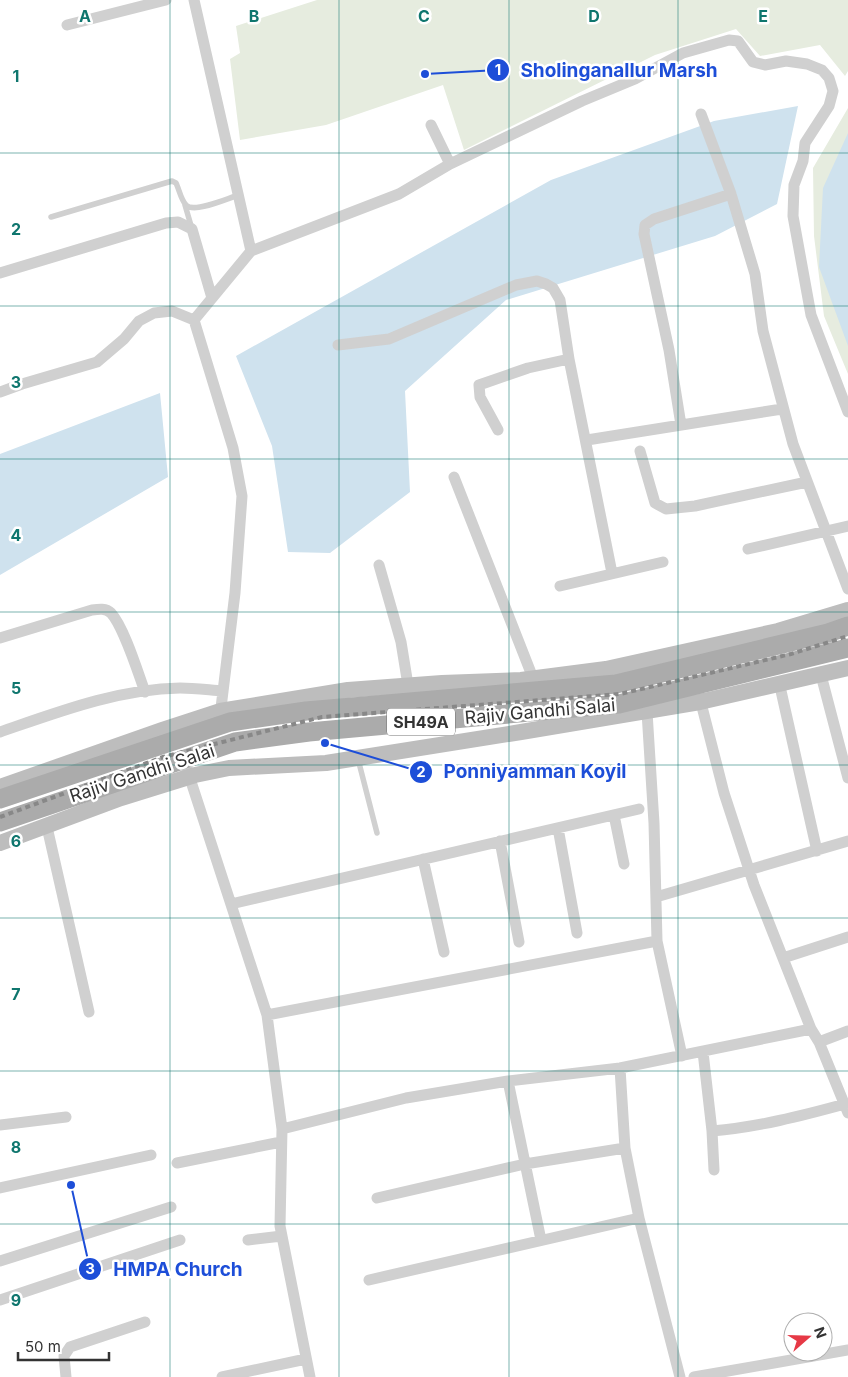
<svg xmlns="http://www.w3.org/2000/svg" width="848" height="1377" viewBox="0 0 848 1377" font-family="Inter,sans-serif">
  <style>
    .green { fill: #e6ecdf }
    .water { fill: #cfe2ee }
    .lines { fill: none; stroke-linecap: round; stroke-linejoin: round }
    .lane { stroke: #d0d0d0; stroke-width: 5.5 }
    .street { stroke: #d0d0d0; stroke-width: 11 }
    .secondary { stroke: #bdbdbd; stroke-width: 16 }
    .primary { stroke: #ababab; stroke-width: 19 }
    .rail { stroke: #888; stroke-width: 4; stroke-dasharray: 5 4; stroke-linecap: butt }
    .grid { fill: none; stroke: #0f766e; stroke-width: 1; stroke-opacity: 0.55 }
    .labels { text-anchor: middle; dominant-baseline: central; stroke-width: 5; stroke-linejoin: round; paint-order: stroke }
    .shield { fill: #fff; stroke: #707070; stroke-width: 1 }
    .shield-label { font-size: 16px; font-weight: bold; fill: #333 }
    .street-label { font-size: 18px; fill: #333; stroke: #fff }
    .grid-label { font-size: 16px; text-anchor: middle; font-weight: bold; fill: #0f766e; stroke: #fff; stroke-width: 5; stroke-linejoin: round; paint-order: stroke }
    .leader { fill: none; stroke: #1d4ed8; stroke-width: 2 }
    .callout-dot { fill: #1d4ed8; stroke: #fff; stroke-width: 2 }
    .mark-label { font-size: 15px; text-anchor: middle; font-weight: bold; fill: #fff }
    .callout-label { font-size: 19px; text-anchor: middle; font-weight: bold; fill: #1d4ed8; stroke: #fff; stroke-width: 5; stroke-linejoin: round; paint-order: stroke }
  </style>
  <rect width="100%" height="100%" fill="#fff"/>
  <path class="green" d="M317 0H848V71L845 76 820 45 760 56 736 29 655 55 464 150 443 85 326 125 240 140 230 59 240 53 236 26Z
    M848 108V374L824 316 814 236 813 168Z"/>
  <path class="water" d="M798 106 777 204 715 236 506 300 405 391 410 492 330 553 288 552 272 446 236 356 551 180 714 121Z
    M848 133V346L819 267 823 188Z
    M160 393 168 477 0 575V454Z"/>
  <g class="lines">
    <path class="lane" d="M185 205 192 229
      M51 217 172 181 176 183C179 189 181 200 186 205 194 214 228 198 239 195
      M358 759 377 833"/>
    <path class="street" d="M194 0 251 251 194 320 233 448 242 496 235 593 220 716
      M67 25 166 0
      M701 114 731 194 755 274 763 331 793 444 848 589
      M450 164 582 101 635 79 683 53 729 40 738 41 753 62 765 65 786 61 807 64 822 70 829 78 833 91 829 106 805 143 803 161 794 185 793 216 811 315 848 412
      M251 251 399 194 450 164 431 125
      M0 273 166 223 178 222 192 229 212 298
      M338 345 389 339 516 285 537 281 546 284 553 288 560 300 569 359 612 573
      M0 392 22 384 97 362 124 339 139 321 154 313 172 311 194 320
      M681 425 669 350 644 234 645 225 654 219 731 194
      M498 430 480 397 479 385 528 368 569 359
      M587 440 782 409
      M640 451 655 503 666 509 695 506 807 482
      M454 477 533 678
      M748 549 848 526
      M379 565 401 642 408 685
      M560 586 663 562
      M0 638 92 610C99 609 106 608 111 613 124 627 138 673 145 692
      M821 675 848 778
      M779 682 817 851
      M699 695 724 793 754 885 811 1029 819 1042 848 1113
      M647 712 654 823 657 941 682 1056
      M0 732C58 712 118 689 180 688 194 688 209 690 223 691
      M184 760 267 1015 282 1129 280 1226 310 1377
      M614 815 624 864
      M47 827 89 1012
      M558 828 577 933
      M500 841 519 942
      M423 859 444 952
      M656 897 848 841
      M231 904 639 809
      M783 958 848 937
      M267 1015 657 941
      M819 1042 848 1031
      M703 1052 712 1131 714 1170
      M620 1068 625 1148 639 1218 680 1377
      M508 1081 541 1240
      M0 1125 66 1117
      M282 1129 406 1098 508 1081 620 1068 811 1029
      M712 1131C758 1127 801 1116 845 1104
      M177 1163 281 1142
      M0 1188 151 1155
      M377 1198 525 1164 625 1148
      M248 1240 282 1236
      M0 1261 171 1207
      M369 1280 639 1218
      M0 1300 180 1240
      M66 1377 64 1356 70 1347 145 1322
      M222 1377 306 1359
      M694 1377 848 1350"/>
    <path class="secondary" d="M0 787 162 730 220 711 348 690 442 683 521 680 606 669 778 631 848 610
      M0 843 121 798 195 775 229 768 326 763 521 732 700 702 848 668"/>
    <path class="primary" d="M0 799 230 722 306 711 616 684 828 633 848 626
      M0 822 235 742 309 732 619 704 848 648"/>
    <path class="rail" d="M0 817 163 757 322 717 620 694 791 654 848 636"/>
  </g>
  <path class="grid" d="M170 0V1377M339 0V1377M509 0V1377M678 0V1377M0 153H848M0 306H848M0 459H848M0 612H848M0 765H848M0 918H848M0 1071H848M0 1224H848"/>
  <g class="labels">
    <rect class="shield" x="387" y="708.5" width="68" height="27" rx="4"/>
    <g class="shield-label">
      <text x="421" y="722">SH49A</text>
    </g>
    <g class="street-label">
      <text transform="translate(540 711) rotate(-5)">Rajiv Gandhi Salai</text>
      <text transform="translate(142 773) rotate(-18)">Rajiv Gandhi Salai</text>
    </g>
  </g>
  <g class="grid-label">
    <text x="85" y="22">A</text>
    <text x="254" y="22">B</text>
    <text x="424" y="22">C</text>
    <text x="594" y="22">D</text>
    <text x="763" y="22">E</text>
    <text x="16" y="82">1</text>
    <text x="16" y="235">2</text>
    <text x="16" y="388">3</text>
    <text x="16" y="541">4</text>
    <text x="16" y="694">5</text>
    <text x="16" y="847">6</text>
    <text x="16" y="1000">7</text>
    <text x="16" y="1153">8</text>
    <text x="16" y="1306">9</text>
  </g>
  <path class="leader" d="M425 74L498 70M325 743L421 772M71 1185L90 1269"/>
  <g class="callout-dot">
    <circle cx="425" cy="74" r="5"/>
    <circle cx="325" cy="743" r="5"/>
    <circle cx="71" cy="1185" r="5"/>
    <circle cx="498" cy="70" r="12"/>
    <circle cx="421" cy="772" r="12"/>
    <circle cx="90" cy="1269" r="12"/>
  </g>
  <g class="mark-label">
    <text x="498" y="75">1</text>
    <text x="421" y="777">2</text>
    <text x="90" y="1274">3</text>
  </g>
  <g class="callout-label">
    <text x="619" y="77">Sholinganallur Marsh</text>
    <text x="535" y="778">Ponniyamman Koyil</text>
    <text x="178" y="1276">HMPA Church</text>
  </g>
  <g transform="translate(808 1337) rotate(70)"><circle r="24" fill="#ffffff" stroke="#adadad"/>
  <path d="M0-4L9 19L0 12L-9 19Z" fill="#e63946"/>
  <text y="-8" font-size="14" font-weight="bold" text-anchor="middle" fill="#333333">N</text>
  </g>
  <path d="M18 1352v8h91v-8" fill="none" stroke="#333333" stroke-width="2.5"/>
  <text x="25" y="1352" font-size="15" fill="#333333" stroke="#ffffff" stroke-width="4" paint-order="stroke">50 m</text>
</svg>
